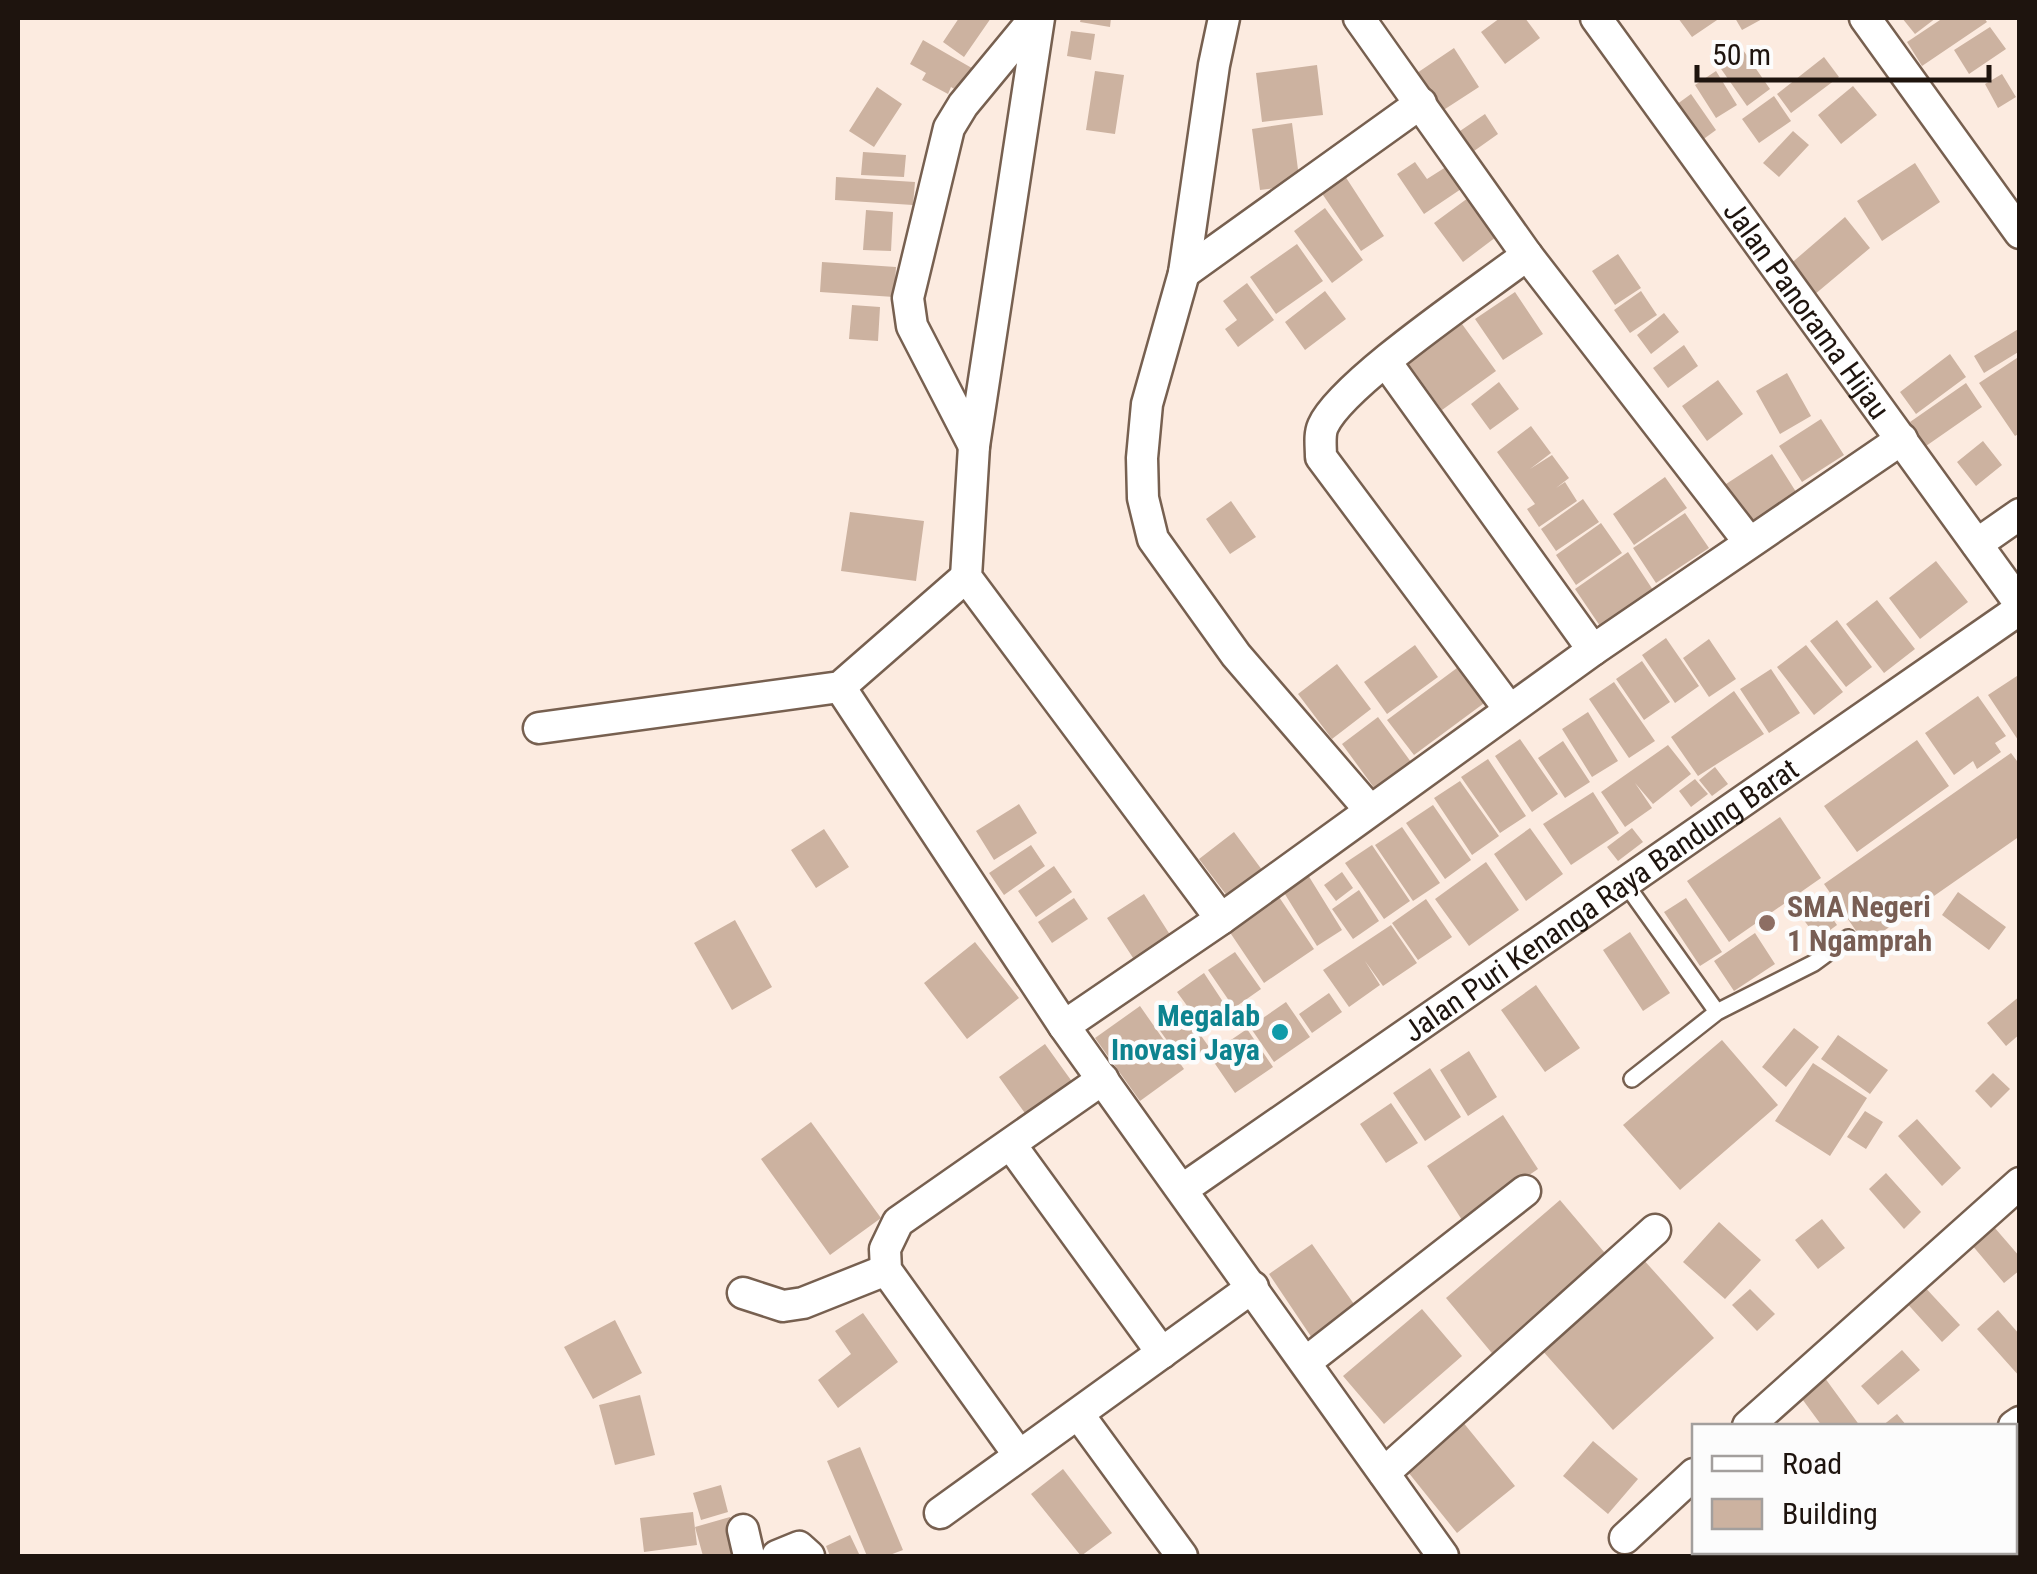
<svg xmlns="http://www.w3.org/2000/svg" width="2037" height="1574" viewBox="0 0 2037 1574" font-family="'Roboto Condensed',sans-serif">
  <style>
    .building { fill: #ccb2a0 }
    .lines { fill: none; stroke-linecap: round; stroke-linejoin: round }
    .lane-casing { stroke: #776050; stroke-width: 20 }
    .street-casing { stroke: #776050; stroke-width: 35 }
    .lane { stroke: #fff; stroke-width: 15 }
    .street { stroke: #fff; stroke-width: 30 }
    .education-dot { fill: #8d6e63; stroke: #fcfcfc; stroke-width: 4 }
    .culture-dot { fill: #0f9aa8; stroke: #fcfcfc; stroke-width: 4 }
    .labels { text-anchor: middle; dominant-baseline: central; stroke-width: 9; stroke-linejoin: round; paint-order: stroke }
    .street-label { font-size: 30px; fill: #1e140e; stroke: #fcfcfc }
    .education-label { font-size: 30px; font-weight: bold; fill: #785e54; stroke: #fcfcfc; text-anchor: start }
    .culture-label { font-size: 30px; font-weight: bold; fill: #0d838f; stroke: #fcfcfc; text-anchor: end }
  </style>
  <rect width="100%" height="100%" fill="#fcebe0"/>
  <path class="building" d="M959 18H991L964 57 943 42Z
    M1081 18H1111L1110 27 1080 22Z
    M1500 18H1525L1540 38 1505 64 1481 32Z
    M1678 18H1720L1692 37Z
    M1735 18H1764L1742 30Z
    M1902 18H1936L1915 34Z
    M1943 18H1984L1987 22 1922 66 1907 42Z
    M1990 27 2006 49 1969 74 1954 50Z
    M1071 31 1095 34 1091 60 1067 56Z
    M923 40 977 71 964 95 951 87 948 94 922 80 926 73 910 64Z
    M1454 48 1479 87 1442 111 1417 73Z
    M1743 50 1770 89 1747 106 1719 66Z
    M1824 57 1839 77 1791 113 1777 94Z
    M1317 65 1323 115 1262 122 1256 73Z
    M1095 71 1124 75 1115 134 1086 130Z
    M1716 71 1737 105 1716 118 1695 85Z
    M2002 74 2016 97 1998 108 1985 84Z
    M1853 86 1877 115 1841 144 1818 115Z
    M877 87 902 104 874 147 849 131Z
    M1691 94 1716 130 1694 146 1669 110Z
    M1774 96 1791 121 1759 143 1742 119Z
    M1485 114 1498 134 1474 151 1460 131Z
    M1292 123 1300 185 1260 190 1252 129Z
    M1793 131 1809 145 1779 177 1763 163Z
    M863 152 906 155 904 177 861 175Z
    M1415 162 1427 179 1449 165 1464 187 1424 214 1397 174Z
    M1915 163 1940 202 1882 241 1857 201Z
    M1345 176 1384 236 1361 251 1321 192Z
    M836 177 915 182 913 205 835 200Z
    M1468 198 1496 237 1463 262 1434 223Z
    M1325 208 1363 260 1332 283 1294 231Z
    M866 210 893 212 891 251 863 250Z
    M1845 217 1870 248 1814 295 1788 266Z
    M1297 244 1323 281 1276 314 1250 277Z
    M1618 254 1641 288 1615 305 1592 271Z
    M822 262 896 267 894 297 820 292Z
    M1247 283 1274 320 1238 347 1225 329 1237 320 1223 301Z
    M1325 291 1346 319 1305 350 1285 322Z
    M1641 291 1657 315 1630 333 1614 310Z
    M1515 292 1543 334 1503 360 1475 319Z
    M852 305 880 307 878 341 849 339Z
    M1664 313 1679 332 1651 354 1637 335Z
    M1462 324 1496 371 1442 410 1408 363Z
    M2020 328V351L1984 373 1974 356Z
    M1684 345 1698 366 1668 388 1653 368Z
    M1950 354 1966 377 1916 414 1900 392Z
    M2020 356V433L2015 436 1979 383Z
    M1787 373 1811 416 1780 434 1756 391Z
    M1718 380 1743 414 1707 441 1682 406Z
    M1499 382 1519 409 1490 430 1471 404Z
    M1966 383 1982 407 1926 446 1910 422Z
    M1821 419 1844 455 1802 482 1779 446Z
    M1531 426 1551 453 1530 469 1552 455 1569 478 1556 488 1565 482 1577 501 1539 527 1527 509 1535 504 1497 452Z
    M1983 441 2002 465 1976 486 1957 462Z
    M1772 454 1798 495 1748 527 1723 486Z
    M1665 477 1687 508 1634 545 1613 514Z
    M1583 499 1599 522 1556 551 1541 529Z
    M1231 501 1256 537 1230 554 1206 519Z
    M850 512 924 521 916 581 841 571Z
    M1685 513 1709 548 1656 583 1633 548Z
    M1601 523 1622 553 1576 585 1556 555Z
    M1628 552 1653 590 1600 626 1575 589Z
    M1936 561 1968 602 1920 639 1889 598Z
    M1877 600 1915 649 1884 673 1846 624Z
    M1837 620 1872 667 1846 687 1810 641Z
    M1666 638 1699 686 1675 703 1642 655Z
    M1709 639 1736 679 1709 697 1683 658Z
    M1415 645 1438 677 1387 714 1364 682Z
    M1806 645 1843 692 1814 715 1777 667Z
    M1642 661 1670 702 1644 720 1616 679Z
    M1337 664 1371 709 1332 739 1298 694Z
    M1461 665 1487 701 1414 755 1387 720Z
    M1771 669 1800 713 1769 733 1740 689Z
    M2020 674V743L1988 695Z
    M1614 682 1655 741 1629 758 1589 699Z
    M1734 691 1764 734 1698 776 1671 737Z
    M1978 696 2006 736 1995 743 2001 752 1977 769 1973 761 1954 775 1925 733Z
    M1588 712 1618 761 1592 777 1562 729Z
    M1378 717 1411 762 1375 789 1342 744Z
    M1520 739 1558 794 1532 812 1495 756Z
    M1917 740 1949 786 1857 852 1824 806Z
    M1563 741 1590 782 1565 798 1538 758Z
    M1668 745 1691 774 1653 804 1635 783 1652 808 1625 827 1601 792Z
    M2011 753 2020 765V836L1865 944 1824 884Z
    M1488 759 1526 816 1500 833 1461 777Z
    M1715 767 1728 784 1712 796 1699 780Z
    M1695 779 1708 794 1691 807 1679 791Z
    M1460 781 1499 836 1472 855 1434 798Z
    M1593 792 1619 833 1571 865 1543 824Z
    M1019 804 1037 833 994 860 976 831Z
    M1433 805 1471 860 1445 879 1406 823Z
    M1780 817 1821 878 1729 942 1687 881Z
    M1402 827 1440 883 1413 901 1375 845Z
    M1530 828 1563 874 1526 901 1494 854Z
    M1632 828 1643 842 1618 861 1607 847Z
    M824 829 849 867 816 888 791 850Z
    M1234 832 1268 878 1234 905 1199 859Z
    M1031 845 1045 866 1004 895 989 873Z
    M1372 845 1410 901 1384 919 1345 863Z
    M1486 862 1519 910 1469 946 1435 899Z
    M1054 866 1072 892 1036 917 1018 891Z
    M1342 872 1353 888 1336 901 1324 885Z
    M1308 875 1342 930 1317 946 1283 891Z
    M1359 890 1379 921 1353 939 1332 909Z
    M1958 892 2006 927 1989 950 1942 915Z
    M1144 894 1174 941 1137 964 1107 918Z
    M1279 897 1314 949 1264 983 1229 931Z
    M1074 898 1088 919 1052 943 1038 922Z
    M1686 898 1722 952 1700 966 1664 912Z
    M1426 899 1452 937 1418 960 1392 923Z
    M1820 900 1837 925 1818 939 1800 915Z
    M735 920 772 987 732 1010 694 943Z
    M1391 925 1417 963 1383 986 1365 961 1380 985 1349 1007 1323 970Z
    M1630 932 1670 993 1643 1011 1603 950Z
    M1755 933 1775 964 1734 991 1714 961Z
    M975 942 1019 998 967 1039 924 983Z
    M1235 952 1261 989 1234 1008 1208 970Z
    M1204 973 1229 1011 1204 1029 1177 992Z
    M1536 985 1580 1048 1545 1072 1501 1010Z
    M1329 993 1342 1012 1312 1033 1299 1014Z
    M2020 996V1034L2006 1046 1987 1023Z
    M1286 1002 1310 1037 1274 1062 1250 1027Z
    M1140 1006 1184 1069 1140 1101 1095 1038Z
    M1183 1010 1209 1047 1184 1064 1158 1028Z
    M1794 1028 1819 1047 1786 1087 1762 1067Z
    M1247 1029 1273 1067 1235 1093 1209 1055Z
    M1838 1035 1888 1070 1870 1094 1821 1059Z
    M1722 1040 1778 1105 1680 1190 1623 1125Z
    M1045 1044 1073 1083 1027 1116 999 1077Z
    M1469 1051 1497 1097 1468 1116 1440 1070Z
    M1813 1063 1867 1098 1830 1156 1775 1121Z
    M1430 1068 1461 1117 1425 1141 1393 1093Z
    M1993 1073 2010 1089 1991 1108 1975 1091Z
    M1391 1103 1418 1143 1386 1163 1360 1124Z
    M1865 1111 1883 1122 1866 1149 1847 1137Z
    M1503 1115 1538 1169 1462 1220 1427 1166Z
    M1917 1119 1961 1168 1942 1186 1898 1136Z
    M811 1122 881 1218 830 1255 761 1159Z
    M1886 1173 1921 1212 1904 1229 1869 1189Z
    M1560 1200 1610 1259 1496 1358 1446 1298Z
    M1822 1219 1845 1248 1818 1269 1795 1240Z
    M1988 1220 2020 1257V1270L2004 1283 1966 1238Z
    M1719 1222 1761 1260 1725 1299 1683 1262Z
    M1312 1244 1356 1307 1312 1338 1269 1274Z
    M1642 1258 1714 1338 1613 1430 1541 1349Z
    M1921 1283 1960 1325 1942 1342 1903 1299Z
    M1750 1289 1775 1314 1757 1331 1732 1305Z
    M1422 1309 1462 1356 1384 1424 1343 1376Z
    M1998 1310 2020 1335V1377L1977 1329Z
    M863 1313 898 1362 838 1408 818 1380 851 1354 835 1331Z
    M615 1320 642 1373 593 1399 564 1347Z
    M1902 1350 1920 1370 1878 1405 1861 1386Z
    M1822 1374 1860 1426H1822L1797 1392Z
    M640 1395 655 1455 615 1465 599 1405Z
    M1897 1414 1907 1426H1882Z
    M1462 1421 1515 1486 1457 1533 1404 1467Z
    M1593 1441 1638 1479 1608 1514 1563 1476Z
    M860 1447 903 1550 887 1556H867L827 1461Z
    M1063 1469 1112 1533 1081 1556 1031 1494Z
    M721 1485 728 1512 701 1520 693 1493Z
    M693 1512 697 1545 644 1552 640 1518Z
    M730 1517 741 1556H703L695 1527Z
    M850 1535 860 1556H830L826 1546Z"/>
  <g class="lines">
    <g class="lane-casing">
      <path id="lane" d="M1625 883 1717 1012
        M1632 1079 1717 1012 1814 963 1848 938"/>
    </g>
    <g class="street-casing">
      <g id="street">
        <path d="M1039 18 974 446 966 577 1221 919"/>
        <path d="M1224 18 1214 65 1184 273 1147 404 1142 458 1143 498 1153 539 1236 655 1369 809"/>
        <path d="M1359 18 1527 255 1749 542"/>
        <path id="s1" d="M1596 18 2020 604"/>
        <path d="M1865 18 2020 233"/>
        <path d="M1184 273 1421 103"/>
        <path d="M1386 362 1593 650"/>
        <path d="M974 446 912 326 908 298 949 128 963 105 1035 18"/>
        <path d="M1977 544 2020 514"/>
        <path d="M840 687 1064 1026 1443 1556"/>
        <path d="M1509 709 1321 457C1321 447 1319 435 1323 426 1342 383 1483 289 1527 255"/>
        <path d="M539 728 840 687 966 577"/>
        <path d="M1064 1026 1221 919 1593 650 1902 439"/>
        <path d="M1011 1145 1162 1353"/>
        <path id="s2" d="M1183 1189 2020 609"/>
        <path d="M743 1293 783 1306 803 1303 886 1270"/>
        <path d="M1306 1362 1525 1191"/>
        <path d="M1079 1415 1182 1556"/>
        <path d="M1748 1426 2020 1183"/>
        <path d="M2014 1426 2020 1422"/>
        <path d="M1018 1454 886 1270 885 1249 898 1222 1103 1079"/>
        <path d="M1384 1473 1655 1230"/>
        <path d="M940 1513 1253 1287"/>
        <path d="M743 1530 749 1556"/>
        <path d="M1625 1538 1694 1474"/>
        <path d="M1754 1552 1758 1556"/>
        <path d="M777 1556 799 1547 809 1556"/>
        <path d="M1868 1556 1874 1552"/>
      </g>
    </g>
    <use href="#lane" class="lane"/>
    <use href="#street" class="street"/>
  </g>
  <circle class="education-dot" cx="1767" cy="923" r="10"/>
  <circle class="culture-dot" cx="1280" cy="1032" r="10"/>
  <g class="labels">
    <g class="street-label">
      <text stroke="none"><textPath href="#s1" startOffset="360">Jalan Panorama Hijau</textPath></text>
      <text stroke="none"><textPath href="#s2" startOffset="508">Jalan Puri Kenanga Raya Bandung Barat</textPath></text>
    </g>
    <g class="education-label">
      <text x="1787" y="906">SMA Negeri<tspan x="1787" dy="34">1 Ngamprah</tspan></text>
    </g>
    <g class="culture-label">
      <text x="1260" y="1015">Megalab<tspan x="1260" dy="34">Inovasi Jaya</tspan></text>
    </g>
  </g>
  <rect width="2037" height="1574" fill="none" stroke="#1e140e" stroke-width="40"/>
  <rect x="1692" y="1424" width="325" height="130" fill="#fcfcfc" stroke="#a39f9d" stroke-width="2.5"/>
  <rect x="1712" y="1456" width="50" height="15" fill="#ffffff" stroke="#a39f9d" stroke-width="2.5"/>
  <text x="1782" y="1474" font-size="30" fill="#1e140e">Road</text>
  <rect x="1712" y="1499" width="50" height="30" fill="#ccb2a0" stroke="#a39f9d" stroke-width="2.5"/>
  <text x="1782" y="1524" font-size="30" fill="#1e140e">Building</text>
  <path d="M1697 65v15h292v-15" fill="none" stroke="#1e140e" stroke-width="5"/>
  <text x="1712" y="65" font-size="30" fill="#1e140e" stroke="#fcfcfc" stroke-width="8" paint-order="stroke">50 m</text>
</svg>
